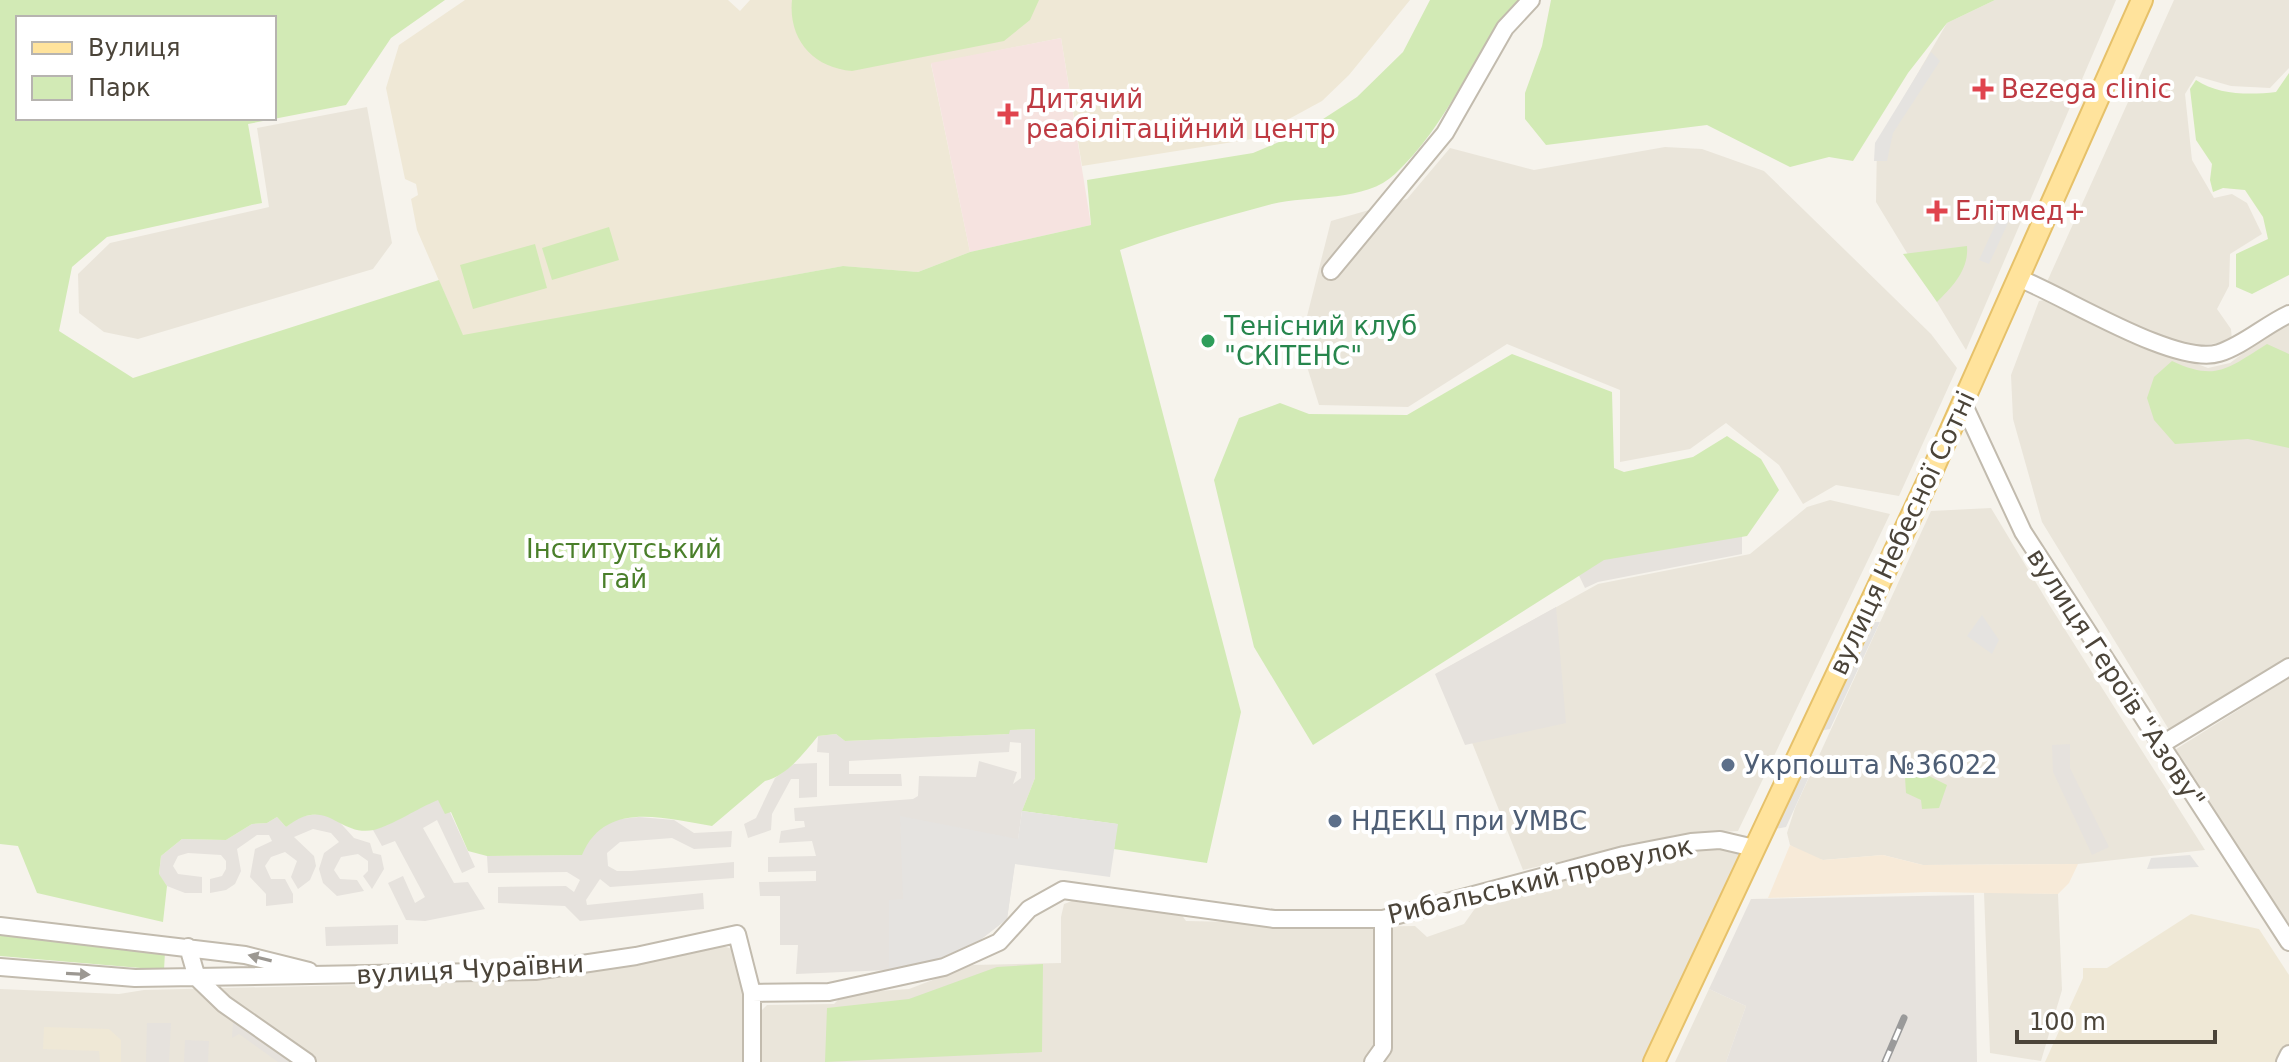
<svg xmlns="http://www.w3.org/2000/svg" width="2289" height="1062" viewBox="0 0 2289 1062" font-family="'DejaVu Sans',sans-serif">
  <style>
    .residential { fill: #eae5da }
    .commercial { fill: #f7ead8 }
    .industrial { fill: #e6e2dd }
    .education { fill: #efe8d6 }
    .medical { fill: #f6e3e0 }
    .green { fill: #d2eab5; fill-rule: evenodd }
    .parking { fill: #e5e3e0 }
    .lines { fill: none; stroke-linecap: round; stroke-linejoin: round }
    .minor-casing { stroke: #c2bbae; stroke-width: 20 }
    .major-casing { stroke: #e6c16a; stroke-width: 24 }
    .minor { stroke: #fff; stroke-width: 16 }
    .major { stroke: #ffe39c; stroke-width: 20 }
    .rail-casing { stroke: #9a9a9a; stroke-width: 7 }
    .rail { stroke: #fff; stroke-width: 4; stroke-dasharray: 12; stroke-linecap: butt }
    .oneway { fill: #9c9892 }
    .health-dot { fill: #e0444e; stroke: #fff; stroke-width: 3 }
    .leisure-dot { fill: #2e9e5b; stroke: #fff; stroke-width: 3 }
    .service-dot { fill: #5c6f8a; stroke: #fff; stroke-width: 3 }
    .labels { text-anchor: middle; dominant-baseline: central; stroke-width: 8; stroke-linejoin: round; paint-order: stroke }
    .health-label { font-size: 26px; fill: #be3a42; stroke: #fff; text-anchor: start }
    .leisure-label { font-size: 26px; fill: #27864d; stroke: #fff; text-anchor: start }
    .street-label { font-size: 26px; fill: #4b4439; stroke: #fff }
    .park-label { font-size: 26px; fill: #4a7f2a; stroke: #fff }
    .service-label { font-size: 26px; fill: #4e5e75; stroke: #fff; text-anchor: start }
  </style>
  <rect width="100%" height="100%" fill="#f6f3ec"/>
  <path class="residential" d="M1995 0H2116L1966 350 1876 202 1877 143 1947 23Z
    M2174 0H2289V68L2270 88 2231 86 2196 76 2185 94 2192 160 2214 198 2232 194 2247 203 2262 234 2230 254 2229 286 2217 309 2231 329 2232 341 2197 346 2155 336 2046 284Z
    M367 107 392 243 373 269 138 339 104 332 79 313 78 274 110 243 269 207 257 128Z
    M1665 147 1702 149 1764 171 1931 334 1957 368 1899 496 1836 485 1803 504 1779 465 1726 423 1690 449 1620 462V390L1507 344 1408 407 1319 405 1300 344 1331 221 1407 199 1450 148 1534 170Z
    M2052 299 2144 344 2208 368 2230 363 2289 319V662L2272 666 2171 733 2042 522 2013 419 2011 375 2039 301Z
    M1830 500 1890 514 1738 831 1676 835 1523 870 1443 670 1598 584 1750 554 1807 507Z
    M1991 508 2050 606 2205 850 2078 864 1923 865 1883 855 1823 860 1807 856 1790 845 1787 833 1795 808 1931 511Z
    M2289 678V924L2173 751Z
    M1718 844 1738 851V860L1643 1062H757L759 1013 767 1005 834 1004 845 993 909 989 972 965 1061 963V917L1064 904 1072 901 1181 914 1186 921 1279 923 1283 928 1415 926 1427 937 1464 924 1481 900Z
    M1984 892 2058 894 2062 990 2041 1061 1990 1053Z
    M720 945 732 949 737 960 744 990 746 1062H0V989L119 994 144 990 522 981 630 966Z
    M1709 989 1746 1006 1726 1062H1675Z"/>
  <path class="commercial" d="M1790 845 1823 860 1883 855 1923 865 2078 864 2069 883 2058 894 1929 892 1768 898Z"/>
  <path class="industrial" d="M1752 512 1742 537V554L1598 582 1585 588 1572 561Z
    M1556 607 1566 723 1465 745 1435 674Z
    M1036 729 1035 778 1022 811 1007 919 980 940 936 960 889 970 796 974 798 945H780V896H760L759 882 816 881V871L768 872V857L816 856 812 841 779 843 781 831 805 827 804 821H795L794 808 913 799 918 796 919 776 976 777 979 761 1017 772 1013 784 1021 778V743L1010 742 1009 752 849 761V774H901L902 786H829V753L817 752 818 736 836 734 845 741 1009 734V730Z
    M2070 744V768L2109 847 2092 855 2053 772 2052 745Z
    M817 763V797L799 798V779H791L772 814 771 830 748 838 744 824 756 818 775 778 794 764Z
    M438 799 450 812 475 867 462 873 437 820 423 828 454 883 468 882 485 909 425 921 406 920 388 883 403 876 415 903 425 897 395 841 382 846 373 830Z
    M323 813 335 817 354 838 370 843 373 853 381 855 384 869 372 889 363 876 368 871V861L358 854 341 857 334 870 340 879 357 880 364 891 337 896 323 883 319 869 324 853 339 842 331 833 313 829 294 837 314 856 316 866 310 880 298 889 291 877 297 861 285 852 271 857 265 866 271 879H285L293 894V903L266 906V894L250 877 255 849 272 841 269 835H257L237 849 241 871 235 884 226 890 210 893V879L222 876 226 869V861L221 855 188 853 178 856 173 866 178 874 202 877V893H185L167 886 159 875 161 856 182 839 226 840 252 824 267 823 277 817 286 827 299 817Z
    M639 817 674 820 694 833 732 831 731 847 694 849 672 838 620 842 607 853 608 866 617 871H631L734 862V878L610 887 600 879 586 900 587 905 703 893 704 909 580 921 565 906 498 903V887L566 886 574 892 580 880 567 872 488 873 487 856 581 855 590 835 612 820Z
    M1974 895 1977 1062H1726L1746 1006 1709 989 1751 899Z
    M398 925V944L326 946 325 927Z
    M233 1021H244L302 1062H278L239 1034 232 1038Z
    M147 1023H171L169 1062H146Z
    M185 1040 209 1041 208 1062H184Z"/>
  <path class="education" d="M465 0H728L740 11 750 0H1410L1349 75 1322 101 1252 139 1082 166 1061 38 931 64 970 252 918 272 843 266 463 336 417 230 411 199 418 195 417 189 416 184 405 179 386 88 399 45Z
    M2191 914 2259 929 2289 975V1046L2281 1062H2045L2083 978V968H2107Z
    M44 1027 109 1029 121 1040V1062H100L99 1051 43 1049Z"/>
  <path class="medical" d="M1061 38 1091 225 970 252 931 63Z"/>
  <path class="green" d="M0 0H445L391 38 346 105 248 124 262 203 107 237 72 267 59 331 133 378 439 280 463 335 843 266 918 272 970 252 1091 225 1087 180 1253 153 1303 132 1357 97 1403 52 1430 0H1518C1472 55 1448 125 1395 174 1366 202 1309 195 1272 204 1221 218 1169 232 1120 250L1241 712 1207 863 1114 849 1117 824 1022 811 1035 778V729L1010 730 1009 734 845 741 836 734 818 736C803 754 788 775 765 781L712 826C663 818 605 800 582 855L487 856 468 851 451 812 445 814 438 800C420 807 391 826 374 830 337 837 328 794 286 827L277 817 267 823 252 824 226 840 182 839 161 856 159 874 167 886 163 922 37 893 18 846 0 844ZM18 18H274V118H18Z
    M792 0H1039L1030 20 1004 41 852 71C813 68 788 39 792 0Z
    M1551 0H1995L1947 23 1908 73 1853 161 1829 157 1790 167 1707 125 1546 145 1525 119V93L1542 46Z
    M2289 73V275L2252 294 2236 287V254L2268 239 2263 217 2245 190 2223 188 2213 192 2210 180 2212 164 2196 140 2190 89 2196 80C2218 95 2249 95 2276 92Z
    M609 227 619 260 552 280 542 248Z
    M535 244 547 288 473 309 460 265Z
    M1967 246C1969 270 1952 287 1937 302L1903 254Z
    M2267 344 2289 354V448L2248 439 2175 444 2154 420 2147 398 2154 377 2172 361C2217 382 2228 368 2267 344Z
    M1512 354 1612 392 1614 468 1624 472 1693 457 1727 436 1761 459 1779 490 1747 536 1604 560 1313 745 1254 647 1214 480 1239 418 1280 403 1309 414 1407 415Z
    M1929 776 1947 785 1939 808 1922 809 1921 800 1906 793 1905 777Z
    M0 935 165 952 164 970 0 956Z
    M1043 964 1042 1052 825 1062 827 1008 909 999 997 967Z"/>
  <path class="parking" d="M1931 52 1940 61 1893 133 1887 161H1874L1875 143Z
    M2004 206 2014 210 1989 264 1979 260Z
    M1982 615 1999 640 1992 654 1967 636Z
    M1861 622H1880L1830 729 1809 733Z
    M1819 755 1786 827 1763 831 1798 756Z
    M1022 811 1118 824 1110 877 1015 864 1007 919 980 940 936 960 889 970V900L903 899 900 816 1018 839Z
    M2190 855 2199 867 2147 869 2151 858Z"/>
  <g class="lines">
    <g class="minor-casing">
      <path id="minor" d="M1331 271 1445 133 1505 28 1531 0
        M2018 278C2063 295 2176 367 2219 353 2244 345 2265 325 2289 314
        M1963 403 2023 532 2289 942
        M2159 746 2289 667
        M0 926 245 955 309 971
        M188 947 197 978 224 1004 307 1062
        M0 967 135 978 535 971 636 956 737 934 752 993V1062
        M752 993 829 992 944 967 999 942 1029 909 1063 890 1274 919H1383L1624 855 1691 842 1720 840 1754 848
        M1373 1062 1383 1048V919
        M2285 1062 2289 1054"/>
    </g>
    <g class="major-casing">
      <path id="major" d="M1654 1062 1931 474 2142 0"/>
    </g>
    <use href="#minor" class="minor"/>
    <use href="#major" class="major"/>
    <g class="rail-casing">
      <path id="rail" d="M1885 1062 1904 1018"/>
    </g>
    <use href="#rail" class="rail"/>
  </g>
  <defs><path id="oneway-solid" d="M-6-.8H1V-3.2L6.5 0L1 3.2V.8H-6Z" transform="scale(2)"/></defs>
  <g class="oneway">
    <use href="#oneway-solid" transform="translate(260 958) rotate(-166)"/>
    <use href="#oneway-solid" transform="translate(78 974) rotate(3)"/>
  </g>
  <g class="health-dot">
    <path d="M1979 77h8v8h8v8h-8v8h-8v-8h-8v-8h8z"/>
    <path d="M1004 102h8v8h8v8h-8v8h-8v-8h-8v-8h8z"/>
    <path d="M1933 199h8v8h8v8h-8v8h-8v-8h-8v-8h8z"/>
  </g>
  <circle class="leisure-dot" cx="1208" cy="341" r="8"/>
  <g class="service-dot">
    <circle cx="1728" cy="765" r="8"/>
    <circle cx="1335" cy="821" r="8"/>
  </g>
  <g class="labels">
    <g class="health-label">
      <text x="2001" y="89">Bezega clinic</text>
      <text x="1026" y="99">Дитячий<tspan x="1026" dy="30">реабілітаційний центр</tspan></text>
      <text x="1955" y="211">Елітмед+</text>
    </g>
    <g class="leisure-label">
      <text x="1224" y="326">Тенісний клуб<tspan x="1224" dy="30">"СКІТЕНС"</tspan></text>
    </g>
    <g class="street-label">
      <text transform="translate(1902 533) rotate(-65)">вулиця Небесної Сотні</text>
      <text transform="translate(2116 678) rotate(57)">вулиця Героїв "Азову"</text>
      <text transform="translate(1540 880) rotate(-13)">Рибальський провулок</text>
      <text transform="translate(470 969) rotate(-3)">вулиця Чураївни</text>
    </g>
    <g class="park-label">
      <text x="624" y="549">Інститутський<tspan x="624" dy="30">гай</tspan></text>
    </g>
    <g class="service-label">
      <text x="1744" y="765">Укрпошта №36022</text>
      <text x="1351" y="821">НДЕКЦ при УМВС</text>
    </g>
  </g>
  <rect x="16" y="16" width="260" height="104" fill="#ffffff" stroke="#b7b4b0" stroke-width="2"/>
  <rect x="32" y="42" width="40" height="12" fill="#ffe39c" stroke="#b7b4b0" stroke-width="2"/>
  <text x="88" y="56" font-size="24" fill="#4b4439">Вулиця</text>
  <rect x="32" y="76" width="40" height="24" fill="#d2eab5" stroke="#b7b4b0" stroke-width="2"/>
  <text x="88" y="96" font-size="24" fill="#4b4439">Парк</text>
  <path d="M2017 1030v12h198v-12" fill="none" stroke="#4b4439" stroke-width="4"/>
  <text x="2029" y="1030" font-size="24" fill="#4b4439" stroke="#ffffff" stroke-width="6" paint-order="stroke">100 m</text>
</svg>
